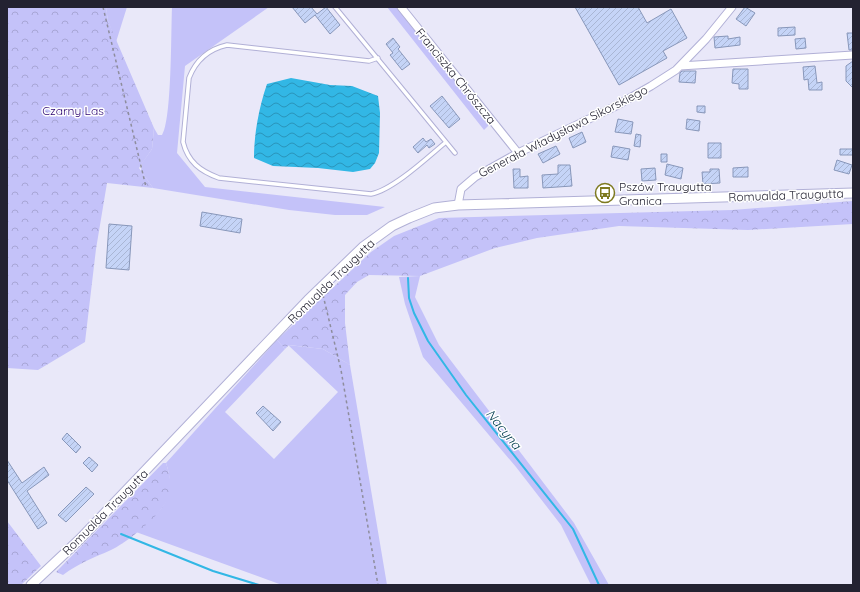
<svg xmlns="http://www.w3.org/2000/svg" width="860" height="592" viewBox="0 0 860 592" font-family="Quicksand,sans-serif">
  <style>
    .green { fill: #c4c2f9 }
    .forest { fill: url(#forest-crowns) }
    .water { fill: url(#water-waves) }
    .lines { fill: none; stroke-linecap: round; stroke-linejoin: round }
    .stream { stroke: #32b7e5; stroke-width: 2 }
    .building { fill: url(#building-hatch); stroke: #8897ba }
    .service-casing { stroke: #b1b0d6; stroke-width: 5.5 }
    .minor-casing { stroke: #b1b0d6; stroke-width: 9 }
    .tertiary-casing { stroke: #b1b0d6; stroke-width: 11 }
    .path { stroke: #8e8d9d; stroke-width: 1.5; stroke-dasharray: 3 3; stroke-linecap: butt }
    .service { stroke: #fff; stroke-width: 3.5 }
    .minor { stroke: #fff; stroke-width: 7 }
    .tertiary { stroke: #fff; stroke-width: 9 }
    .labels { text-anchor: middle; dominant-baseline: central; stroke-width: 3; stroke-linejoin: round; paint-order: stroke }
    .street-label { font-size: 12px; fill: #232231; stroke: #fff }
    .park-label { font-size: 12px; fill: #2b0471; stroke: #fff }
    .poi-label { font-size: 12px; fill: #232231; stroke: #fff; text-anchor: start }
    .water-label { font-size: 13px; font-style: italic; fill: #003b4e; stroke: #fff }
  </style>
  <defs>
    <pattern id="forest-crowns" width="20" height="18" patternUnits="userSpaceOnUse"><rect width="20" height="18" fill="#c4c2f9"/><path d="M2 6a3 3 0 1 1 6 0M12 15a3 3 0 1 1 6 0" fill="none" stroke="#a8a6d6"/></pattern>
    <pattern id="water-waves" width="16" height="10" patternUnits="userSpaceOnUse"><rect width="16" height="10" fill="#32b7e5"/><path d="M0 5q4-4 8 0t8 0" fill="none" stroke="#2a94ba"/></pattern>
    <pattern id="building-hatch" width="6" height="6" patternUnits="userSpaceOnUse"><rect width="6" height="6" fill="#c5d4f7"/><path d="M-1 1l2-2M0 6l6-6M5 7l2-2" fill="none" stroke="#a9b6d4"/></pattern>
  </defs>
  <rect width="100%" height="100%" fill="#e9e8f9"/>
  <path class="green" d="M106 7H127L116 42 108 21Z
    M172 7H269L185 66 177 153 205 187 385 207 367 215H335L289 210 153 188 141 171 142 163 152 149 154 128 158 135H162C172 121 171 30 172 7Z
    M387 7H398L491 123 484 130Z
    M420 276 415 297 439 345 574 523 609 585H591L561 525 516 467 423 357 405 304 399 277Z
    M277 340 285 349 225 412 274 459 338 392 288 345 323 349 350 365 387 585H282L136 532C161 511 178 499 166 463Z"/>
  <path class="forest" d="M7 7H106L108 21 154 128 152 149 139 168 153 188 107 183 96 249 85 342 38 370 7 368Z
    M853 201V224L748 230 619 226 537 238 495 248 420 276 369 275 357 282 345 295V323L350 365 323 349 289 345 285 349 277 340 371 252 394 236 439 218 732 210Z
    M163 463H166C169 473 172 483 170 493 166 512 128 542 111 550 93 558 79 563 63 575L56 572Z
    M7 521 41 566 21 585H7Z"/>
  <path class="water" d="M291 78 330 85 352 86 378 96 380 113 379 153 375 163 370 169 353 172 318 168 273 166 254 158C254 134 259 107 267 84Z"/>
  <g class="lines">
    <path class="stream" d="M408 278 409 298 414 313 428 341 466 395 573 529 599 585
      M121 534 213 571 259 585"/>
  </g>
  <path class="building" d="M292 7H311L317 14 326 7 340 25 330 34 315 15 305 23Z
    M575 7H638L647 23 671 9 687 38 663 51 667 58 619 85Z
    M745 7 755 13 746 26 736 19Z
    M795 27V35L778 36V28Z
    M847 33H853V50H849Z
    M728 36V39L740 37V45L715 48 714 37Z
    M393 38 400 47 398 49 410 64 402 70 390 55 393 53 386 44Z
    M805 38 806 48 796 49 795 39Z
    M853 61V88L846 81V66Z
    M815 66 817 83 822 82V90H809L808 79 804 80 803 67Z
    M733 69H748V89H739V84L732 83Z
    M682 71H696L695 83 679 82 680 73Z
    M442 96 460 119 449 128 430 106Z
    M697 106H705V113L697 112Z
    M618 119 633 122 631 134 615 132Z
    M687 119 700 121 699 131 686 129Z
    M582 132 586 142 573 148 569 138Z
    M636 134 641 135 640 147 634 146Z
    M423 138 426 142 431 139 435 144 429 148 427 145 418 153 413 147Z
    M708 143H721V158H708Z
    M556 146 560 154 543 163 538 154Z
    M613 146 630 149 628 160 611 157Z
    M840 149H853V155H840Z
    M661 154H667V162H661Z
    M837 160 852 165 849 174 834 170Z
    M667 164 683 168 681 179 665 175Z
    M558 165H570L572 186 543 188 542 175 558 174Z
    M748 167V177H733V168Z
    M655 168 656 180 642 181 641 169Z
    M513 169H520V177L528 176V188H514Z
    M710 169H719L720 183 703 184 702 172H710Z
    M202 212 242 219 240 233 200 226Z
    M109 224 132 226 129 270 106 268Z
    M263 406 281 422 273 431 256 413Z
    M67 433 81 447 76 453 62 439Z
    M89 457 98 465 92 472 83 463Z
    M7 460 22 483 44 467 49 475 27 491 47 523 38 529 7 480Z
    M86 487 94 494 66 522 58 515Z"/>
  <g class="lines">
    <g class="service-casing">
      <path id="service" d="M335 7 455 153
        M378 58 369 61 227 45C209 49 196 60 189 78L183 142C188 162 200 171 219 178L371 194C393 190 428 157 446 142"/>
    </g>
    <g class="minor-casing">
      <path id="minor" d="M401 7 518 153
        M680 66 853 55
        M458 205 461 189 475 177 518 153 614 107 651 86 676 70 706 39 732 7"/>
    </g>
    <g class="tertiary-casing">
      <path id="tertiary" d="M31 585 80 539 308 300 363 247 392 226 409 218 434 208 458 205 853 193"/>
    </g>
    <path class="path" d="M103 7 146 187
      M323 295 341 370 378 585"/>
    <use href="#service" class="service"/>
    <use href="#minor" class="minor"/>
    <use href="#tertiary" class="tertiary"/>
  </g>
  <defs>
    <g id="bus-ring" transform="scale(1)"><circle r="9.5" fill="#fff" stroke="#7e7a20" stroke-width="1.5"/><path d="M-5-6H5V4H4V6H2V4H-2V6H-4V4H-5ZM-3.5-4V0h7V-4ZM-3.5 1.2v1.5H-2V1.2ZM2 1.2v1.5H3.5V1.2Z" fill="#7e7a20"/></g>
  </defs>
  <g fill-rule="evenodd">
    <use href="#bus-ring" x="605" y="193"/>
  </g>
  <g class="labels">
    <g class="street-label">
      <text transform="translate(456 76) rotate(51)">Franciszka Chrószcza</text>
      <text transform="translate(563 131) rotate(-27)">Generała Władysława Sikorskiego</text>
      <text transform="translate(786 195) rotate(-2)">Romualda Traugutta</text>
      <text transform="translate(331 281) rotate(-44)">Romualda Traugutta</text>
      <text transform="translate(105 512) rotate(-45)">Romualda Traugutta</text>
    </g>
    <g class="park-label">
      <text x="73" y="110">Czarny Las</text>
    </g>
    <g class="poi-label">
      <text x="619" y="186">Pszów Traugutta<tspan x="619" dy="14">Granica</tspan></text>
    </g>
    <g class="water-label">
      <text transform="translate(504 429) rotate(51)">Nacyna</text>
    </g>
  </g>
  <rect width="860" height="592" fill="none" stroke="#232231" stroke-width="16"/>
</svg>
